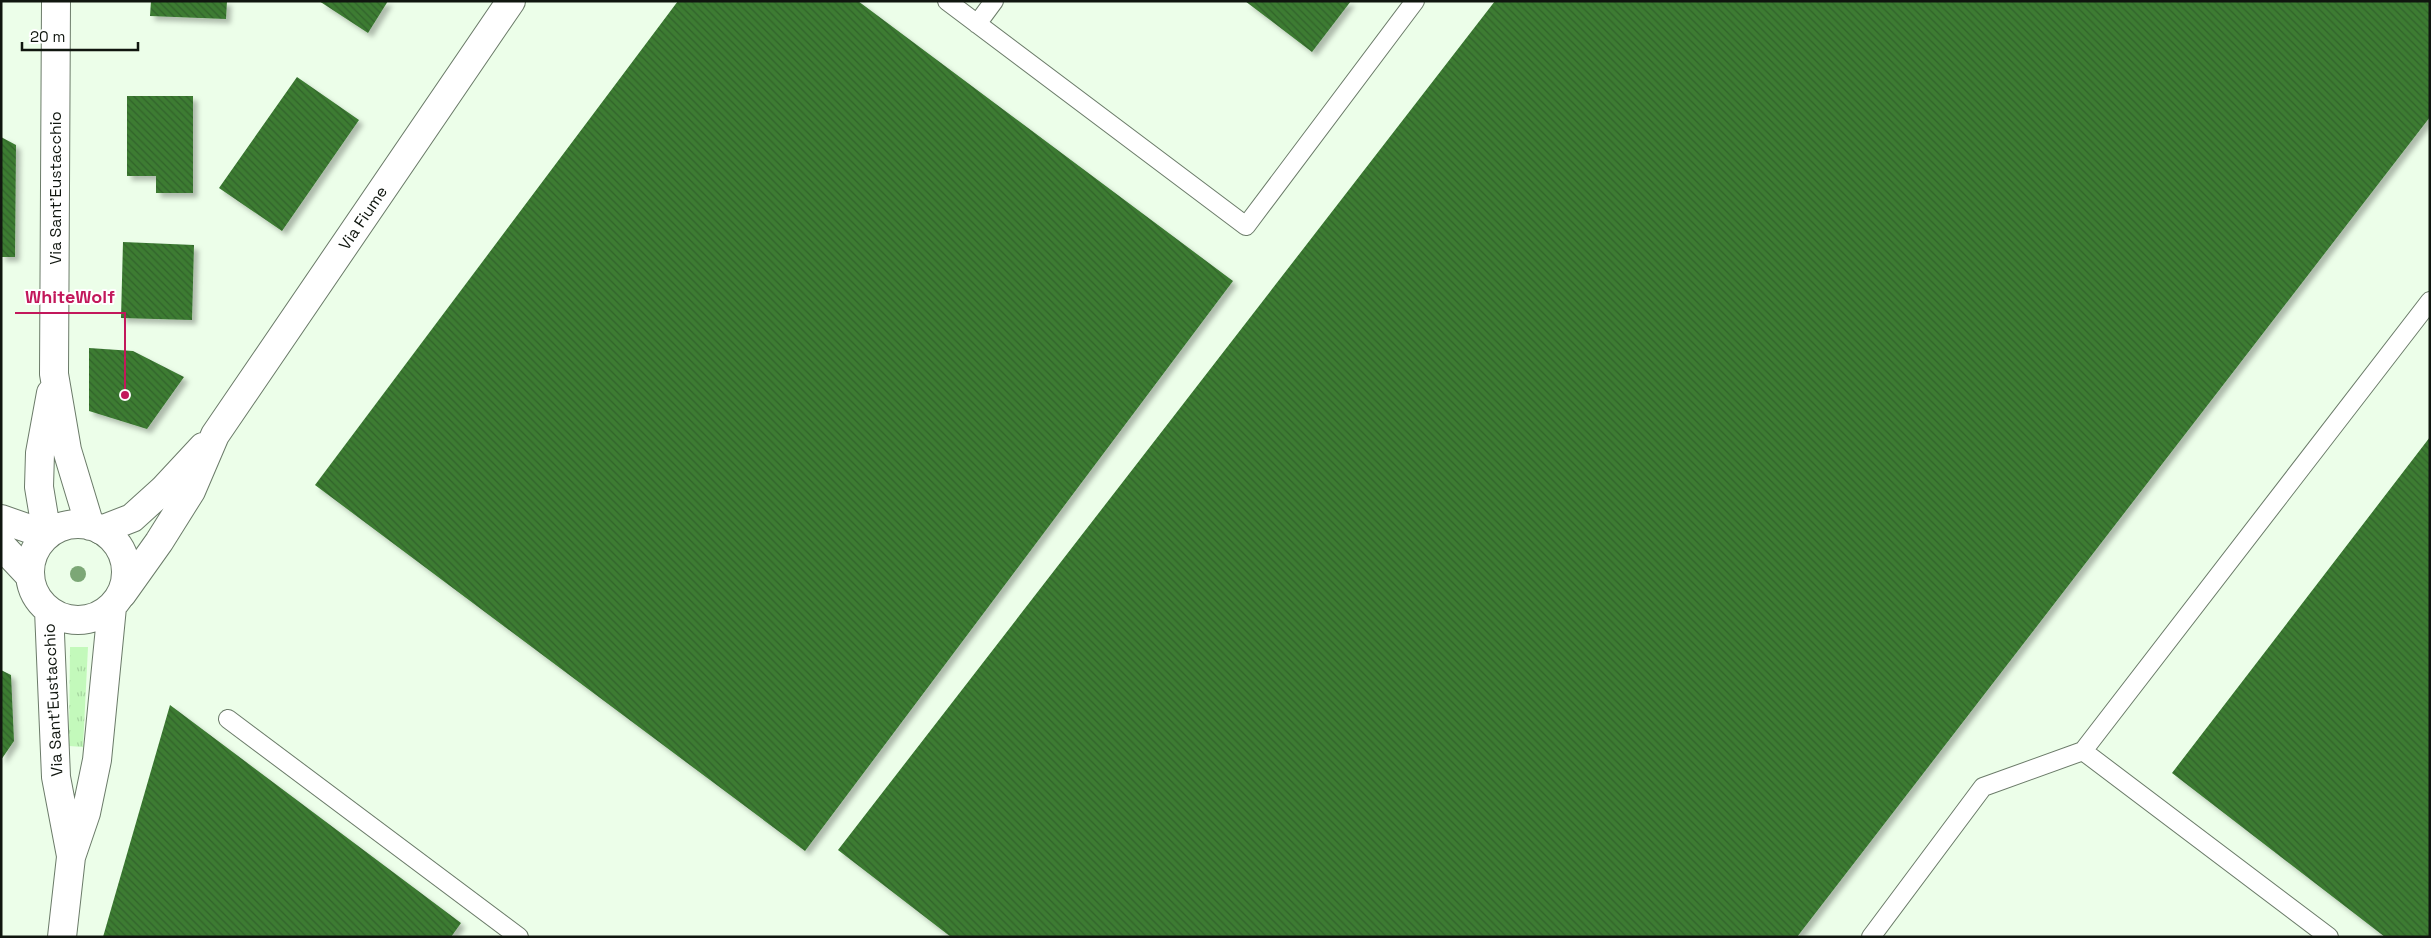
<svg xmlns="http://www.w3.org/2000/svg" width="2431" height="938" viewBox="0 0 2431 938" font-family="'Space Grotesk',sans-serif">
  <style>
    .grass { fill: url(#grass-tufts) }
    .building { fill: url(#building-back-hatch); filter: url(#shadow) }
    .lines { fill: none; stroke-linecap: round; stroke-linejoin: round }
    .lane-casing { stroke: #6b7b69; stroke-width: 20 }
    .street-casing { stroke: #6b7b69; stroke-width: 30 }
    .secondary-casing { stroke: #6b7b69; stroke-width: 30 }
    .lane { stroke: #fff; stroke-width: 18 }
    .street { stroke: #fff; stroke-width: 28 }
    .secondary { stroke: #fff; stroke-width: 28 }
    .tree { fill: #7ca776 }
    .labels { text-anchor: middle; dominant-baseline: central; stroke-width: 4; stroke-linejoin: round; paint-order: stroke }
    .street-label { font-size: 16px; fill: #10160f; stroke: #fff }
    .leader { fill: none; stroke: #c2185b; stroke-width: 2 }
    .callout-dot { fill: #c2185b; stroke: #fff; stroke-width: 2 }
    .callout-label { font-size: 18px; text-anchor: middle; font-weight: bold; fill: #c2185b; stroke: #fff; stroke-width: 4; stroke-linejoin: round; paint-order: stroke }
  </style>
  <defs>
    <pattern id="grass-tufts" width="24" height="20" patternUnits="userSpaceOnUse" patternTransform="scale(1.25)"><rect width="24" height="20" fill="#c3f9bb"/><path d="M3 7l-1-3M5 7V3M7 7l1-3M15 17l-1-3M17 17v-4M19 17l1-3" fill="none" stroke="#a6d5a0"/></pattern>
    <pattern id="building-back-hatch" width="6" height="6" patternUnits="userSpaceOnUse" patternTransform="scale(1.25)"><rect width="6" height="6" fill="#3c7b33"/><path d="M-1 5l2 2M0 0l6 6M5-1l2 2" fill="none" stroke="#31642a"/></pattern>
    <filter id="shadow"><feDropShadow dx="4.5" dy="4.5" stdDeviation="2.5" flood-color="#0004"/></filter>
  </defs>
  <rect width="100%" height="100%" fill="#ecfee9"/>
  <path class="grass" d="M70 647H88L83 747 69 746Z"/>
  <path class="building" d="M151 1H227L226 19 150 16Z
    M319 1H388L368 33Z
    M678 1H858L1233 281 805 851 315 485Z
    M1245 1H1351L1312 52Z
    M1495 1H2430V117L1797 937H951L838 850Z
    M297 77 359 120 282 231 219 188Z
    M127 96H193V193H156V176H127Z
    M1 137 16 145 15 257H1Z
    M123 242 194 245 192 320 121 318Z
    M89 348 133 351 184 377 147 429 89 411Z
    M2430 437V937H2385L2172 773Z
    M1 670 11 675 14 741 1 760Z
    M170 705 461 923 451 937H103Z"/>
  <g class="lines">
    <g class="lane-casing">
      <path id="lane" d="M947 1 1246 226 1415 1
        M977 24 994 1
        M228 719 519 937
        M1871 937 1983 787 2083 751
        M2329 937 2083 751 2430 301"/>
    </g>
    <g class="street-casing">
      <path id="street" d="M1 519 47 535
        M101 530 132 518 163 490 203 447
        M1 545 30 576
        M122 594 159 542 191 491 215 435 511 1"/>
    </g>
    <g class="secondary-casing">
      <path id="secondary" d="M56 1 54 374 67 450 90 526
        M30 572a48 48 0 1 1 96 0a48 48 0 1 1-96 0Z
        M47 535 39 487 40 453 51 393
        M49 610 56 777 71 856
        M62 937 71 857 86 813 97 760 112 607"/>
    </g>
    <use href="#lane" class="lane"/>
    <use href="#street" class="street"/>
    <use href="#secondary" class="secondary"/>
  </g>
  <circle class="tree" cx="78" cy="574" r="8"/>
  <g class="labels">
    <g class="street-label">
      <text transform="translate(55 188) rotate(-90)">Via Sant'Eustacchio</text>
      <text transform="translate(363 218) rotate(-56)">Via Fiume</text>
      <text transform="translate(53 700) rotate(-93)">Via Sant'Eustacchio</text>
    </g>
  </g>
  <path class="leader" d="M125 395L125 313H15"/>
  <circle class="callout-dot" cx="125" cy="395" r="5"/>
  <g class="callout-label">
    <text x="70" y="303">WhiteWolf</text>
  </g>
  <rect width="2431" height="938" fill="none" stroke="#10160f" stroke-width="5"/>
  <path d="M22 42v8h116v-8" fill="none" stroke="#10160f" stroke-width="2.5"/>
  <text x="30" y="42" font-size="15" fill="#10160f" stroke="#ffffff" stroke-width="4" paint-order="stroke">20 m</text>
</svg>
